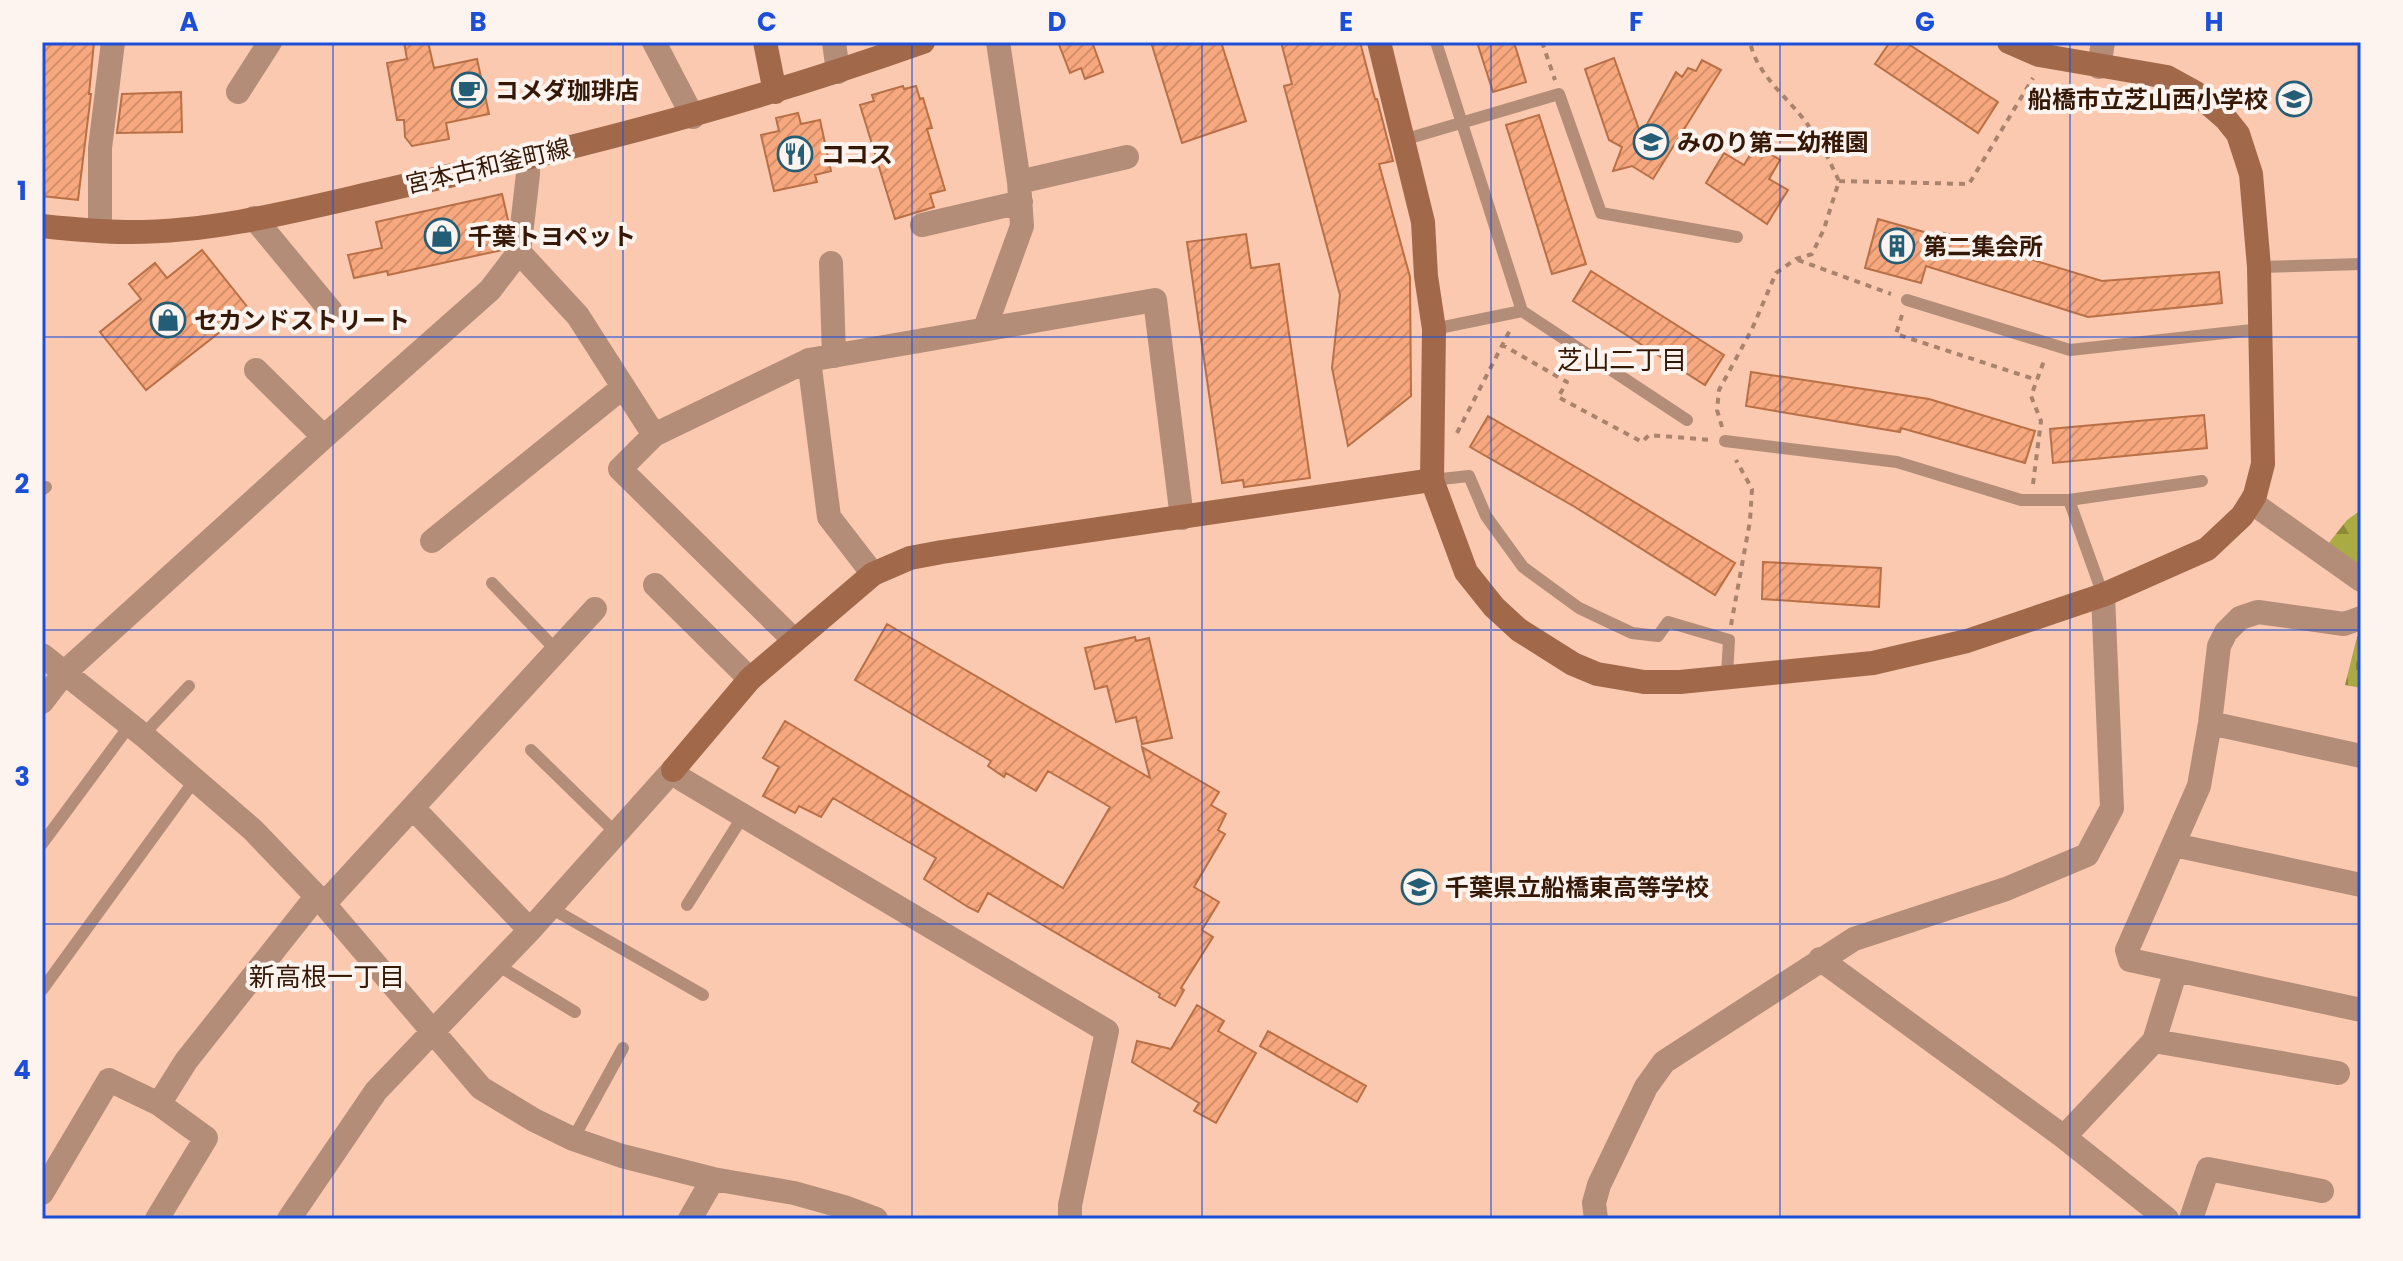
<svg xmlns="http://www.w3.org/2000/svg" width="2403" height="1261" viewBox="0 0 2403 1261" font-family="Poppins,'Noto Sans JP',sans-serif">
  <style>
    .forest { fill: url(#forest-firs) }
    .cemetery { fill: url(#cemetery-stones) }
    .building { fill: url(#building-hatch); stroke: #b97046; stroke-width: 2 }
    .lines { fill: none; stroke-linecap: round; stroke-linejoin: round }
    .path { stroke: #ab826c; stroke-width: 4; stroke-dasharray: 6 6; stroke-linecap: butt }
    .lane { stroke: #b48d79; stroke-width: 12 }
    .street { stroke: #b48d79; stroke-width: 24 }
    .secondary { stroke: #a1694a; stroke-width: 24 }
    .grid { fill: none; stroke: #1d4ed8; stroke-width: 2; stroke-opacity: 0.55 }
    .labels { text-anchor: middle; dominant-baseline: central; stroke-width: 8; stroke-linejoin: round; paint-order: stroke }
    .poi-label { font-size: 24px; font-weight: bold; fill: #351806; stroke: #fdf4f0; text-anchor: start }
    .street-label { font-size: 24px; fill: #351806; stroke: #fdf4f0 }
    .neighbourhood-label { font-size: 26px; fill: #351806; stroke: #fdf4f0 }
    .neatline { fill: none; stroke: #1d4ed8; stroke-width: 3 }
    .grid-label { font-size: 26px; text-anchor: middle; font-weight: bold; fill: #1d4ed8 }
  </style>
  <defs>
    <pattern id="forest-firs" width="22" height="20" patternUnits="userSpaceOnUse" patternTransform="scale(2)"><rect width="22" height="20" fill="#abab44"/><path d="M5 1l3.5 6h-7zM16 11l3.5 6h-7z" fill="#8c8a37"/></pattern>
    <pattern id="cemetery-stones" width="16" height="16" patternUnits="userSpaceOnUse" patternTransform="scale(2)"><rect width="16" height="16" fill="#a9a946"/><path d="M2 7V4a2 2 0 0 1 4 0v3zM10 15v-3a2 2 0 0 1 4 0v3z" fill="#8a8938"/></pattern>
    <pattern id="building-hatch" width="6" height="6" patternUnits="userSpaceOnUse" patternTransform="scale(2)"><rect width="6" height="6" fill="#f7a87e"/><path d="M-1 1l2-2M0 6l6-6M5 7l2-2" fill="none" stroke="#d4906b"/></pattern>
  </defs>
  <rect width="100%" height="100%" fill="#fac9b0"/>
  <path class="forest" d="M2361 510V567L2328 544 2347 520Z"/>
  <path class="cemetery" d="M2361 635V688L2345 685 2357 637Z"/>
  <path class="building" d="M42 42H94L89 94H91L78 200 42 196Z
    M404 42H428L434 68 477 59 489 114 446 123 449 139 412 146 405 137 404 120H397L387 63 407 59Z
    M1058 42H1092L1103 72 1085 79 1081 68 1070 73Z
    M1151 42H1221L1246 121 1182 143Z
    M1281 42H1360L1375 99H1377L1393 161 1379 164 1410 277 1411 396 1348 446 1332 368 1340 295 1284 86 1292 84Z
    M1477 42H1514L1526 82 1493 92Z
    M1890 42H1905L1998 102 1978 133 1875 64Z
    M1614 58 1641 135 1676 72 1682 77 1688 68 1696 71 1702 60 1721 70 1653 179 1632 166 1613 171 1622 147 1609 140 1585 69Z
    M903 86 904 89 916 86 920 99 923 98 932 128 927 129 945 190 930 194 934 207 895 219 860 105 874 101 872 95Z
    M181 92 182 132 117 133 122 94Z
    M798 113 801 124 820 120 831 171 815 175 817 182 774 191 761 135 779 131 776 118Z
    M1539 115 1586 264 1552 274 1506 125Z
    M1756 145 1780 160 1769 179 1788 190 1767 224 1706 183 1724 153 1744 165Z
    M502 194 508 220 506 231 501 233 504 248 502 250 388 275 387 271 354 278 348 255 382 248 376 222Z
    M1878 219 1942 237 1944 233 2102 281 2219 272 2222 303 2088 317 1926 266 1921 283 1865 268Z
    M1246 234 1251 268 1279 264 1310 478 1244 487 1243 480 1222 483 1187 242Z
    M202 250 249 309 146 390 100 332 141 299 129 284 155 263 167 278Z
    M1591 271 1724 355 1705 385 1573 301Z
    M1751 372 1929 399 2035 431 2025 463 1901 428 1900 432 1746 406Z
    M2204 415 2207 448 2053 463 2050 429Z
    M1488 416 1598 480 1735 563 1715 595 1575 507 1470 447Z
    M1763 562 1881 568 1879 607 1762 599Z
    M887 624 1150 778 1142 747 1219 792 1211 805 1226 814 1218 830 1225 834 1194 887 1219 902 1202 930 1213 937 1181 988 1184 990 1175 1006 1159 997 1160 994 988 893 978 912 968 907 924 879 936 858 833 798 821 817 799 806 795 813 763 796 779 767 763 758 785 721 1063 888 1110 807 1048 771 1036 791 1006 773 1004 777 988 766 991 761 855 680Z
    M1135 637 1136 641 1149 638 1172 738 1142 744 1136 717 1116 722 1107 686 1095 689 1085 648Z
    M1197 1005 1224 1021 1218 1031 1256 1053 1216 1123 1194 1111 1199 1103 1132 1062 1137 1041 1171 1049Z
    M1268 1031 1366 1086 1357 1102 1260 1046Z"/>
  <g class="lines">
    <path class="path" d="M1542 42 1555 80
      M1839 181 1969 184 2033 78
      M1798 260 1891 294
      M1902 315 1896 334 2037 380
      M1501 344 1567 382 1558 397 1642 442 1649 435 1711 440
      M1722 427 1717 410 1719 390 1752 329 1776 273 1796 259 1812 254 1824 229 1839 181C1830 162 1821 142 1808 125 1789 98 1757 76 1750 42
      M1457 433 1510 330
      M2033 484 2041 421 2031 396 2045 358
      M1731 625 1750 521 1752 489 1736 460"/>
    <path class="lane" d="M1436 42 1522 311 1687 420
      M1403 140 1559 94 1601 213 1737 237
      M2259 267 2361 264
      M1907 300 2070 350 2261 329
      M1434 329 1522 311
      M1725 441 1897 462 2021 500H2069L2202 481
      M1432 480 1469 476 1486 516 1523 567 1579 608 1632 633 1658 636 1668 622 1729 640 1727 676
      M42 490 46 487
      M2069 500 2103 595
      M492 583 557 651
      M143 735 189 686
      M531 750 617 834
      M42 844 130 725
      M687 905 743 816
      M549 907 703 995
      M497 965 575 1012
      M42 990 194 781
      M573 1139 623 1048"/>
    <path class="street" d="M654 42 693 117
      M834 42 838 72
      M2099 67 2103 42
      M238 92 270 42
      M1019 182 1127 157
      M254 218 331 311
      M922 225 1021 202
      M100 231V148L113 42
      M519 252 578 316 654 435
      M831 263 834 356
      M985 328 1022 226 1019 182 998 42
      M809 360 829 517 873 574
      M256 370 324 437
      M2251 502 2361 580
      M432 541 622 388
      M655 585 750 679
      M2361 618 2344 624 2258 612 2240 618 2226 632 2219 646 2210 723 2199 786 2127 950 2130 960 2361 1010
      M794 640 620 469 654 435 809 360 1155 300 1182 518
      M42 655 143 735 253 830 324 904 481 1088 534 1120 573 1139 622 1156 713 1179 794 1193 844 1207 876 1219
      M42 702 65 672 324 437 490 290 519 252 528 174V159
      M2210 723 2361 756
      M413 808 530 930
      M2174 845 2361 885
      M324 904 595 609
      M1820 959 2064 1137 2167 1219
      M2154 1041 2338 1073
      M2064 1137 2154 1041 2176 970
      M42 1193 109 1080 159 1104 186 1061 316 897
      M157 1219 206 1138 159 1104
      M289 1219 376 1091 530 930 673 770 683 780 1107 1031 1070 1205V1219
      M690 1219 713 1179
      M1596 1219 1594 1203 1599 1185 1646 1087 1664 1062 1854 939 2006 889 2087 855 2112 808 2103 595
      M2191 1219 2208 1169 2322 1191"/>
    <path class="secondary" d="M765 42 775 92
      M1379 42 1423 222 1426 276 1434 329 1432 480 1466 572 1494 607 1519 630 1573 664 1597 674 1621 678 1644 682H1680L1873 663 1967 641 2103 595 2207 549 2242 516 2251 502 2255 495 2263 464 2259 267 2251 174 2238 134 2226 119 2196 93 2167 77 2039 55 2009 42
      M42 226C70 229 98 232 127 232 221 233 316 205 408 185 583 147 754 102 923 42
      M673 770 750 679 873 574 910 558 942 552 1432 480"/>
  </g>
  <path class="grid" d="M333 42V1219M623 42V1219M912 42V1219M1202 42V1219M1491 42V1219M1780 42V1219M2070 42V1219M42 337H2361M42 630H2361M42 924H2361"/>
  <defs>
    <g id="cafe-ring" transform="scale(1.8)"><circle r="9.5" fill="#fdf4f0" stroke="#235d76" stroke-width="1.5"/><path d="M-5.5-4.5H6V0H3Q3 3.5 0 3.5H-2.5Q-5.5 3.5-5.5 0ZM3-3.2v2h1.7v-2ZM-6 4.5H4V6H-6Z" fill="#235d76"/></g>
    <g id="school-ring" transform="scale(1.8)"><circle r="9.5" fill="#fdf4f0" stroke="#235d76" stroke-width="1.5"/><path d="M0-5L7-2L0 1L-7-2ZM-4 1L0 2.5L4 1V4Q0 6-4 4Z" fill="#235d76"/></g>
    <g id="restaurant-ring" transform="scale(1.8)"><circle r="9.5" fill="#fdf4f0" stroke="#235d76" stroke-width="1.5"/><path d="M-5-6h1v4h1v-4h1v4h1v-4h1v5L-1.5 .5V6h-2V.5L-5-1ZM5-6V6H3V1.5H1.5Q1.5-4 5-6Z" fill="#235d76"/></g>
    <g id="shop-ring" transform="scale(1.8)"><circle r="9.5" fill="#fdf4f0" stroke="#235d76" stroke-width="1.5"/><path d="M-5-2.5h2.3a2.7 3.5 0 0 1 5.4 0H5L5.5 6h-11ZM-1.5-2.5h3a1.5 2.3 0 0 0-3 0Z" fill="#235d76"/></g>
    <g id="building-ring" transform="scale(1.8)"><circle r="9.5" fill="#fdf4f0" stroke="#235d76" stroke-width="1.5"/><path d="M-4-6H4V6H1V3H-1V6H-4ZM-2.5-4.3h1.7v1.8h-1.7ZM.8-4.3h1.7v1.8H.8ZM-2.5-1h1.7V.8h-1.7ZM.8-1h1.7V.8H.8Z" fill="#235d76"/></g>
  </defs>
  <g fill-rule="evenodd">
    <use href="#cafe-ring" x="469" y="90"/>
    <use href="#school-ring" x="2294" y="99"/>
    <use href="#school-ring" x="1651" y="142"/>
    <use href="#restaurant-ring" x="795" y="154"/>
    <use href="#shop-ring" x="442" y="236"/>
    <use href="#building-ring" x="1897" y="246"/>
    <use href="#shop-ring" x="168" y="320"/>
    <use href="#school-ring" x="1419" y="887"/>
  </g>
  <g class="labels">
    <g class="poi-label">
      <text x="495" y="90">コメダ珈琲店</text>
      <text x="2268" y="99" text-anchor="end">船橋市立芝山西小学校</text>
      <text x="1677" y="142">みのり第二幼稚園</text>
      <text x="821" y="154">ココス</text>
      <text x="468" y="236">千葉トヨペット</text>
      <text x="1923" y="246">第二集会所</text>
      <text x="194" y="320">セカンドストリート</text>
      <text x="1445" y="887">千葉県立船橋東高等学校</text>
    </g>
    <g class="street-label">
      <text transform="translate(488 166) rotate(-13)">宮本古和釜町線</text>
    </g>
    <g class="neighbourhood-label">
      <text x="1622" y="360">芝山二丁目</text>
      <text x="327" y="977">新高根一丁目</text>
    </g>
  </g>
  <rect width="2403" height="1261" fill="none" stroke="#fdf4f0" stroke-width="88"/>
  <rect x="44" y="44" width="2315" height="1173" class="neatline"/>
  <g class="grid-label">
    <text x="189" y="31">A</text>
    <text x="478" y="31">B</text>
    <text x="767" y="31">C</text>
    <text x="1057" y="31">D</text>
    <text x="1346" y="31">E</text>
    <text x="1636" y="31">F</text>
    <text x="1925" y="31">G</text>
    <text x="2214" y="31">H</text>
    <text x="22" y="200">1</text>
    <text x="22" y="493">2</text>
    <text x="22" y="786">3</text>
    <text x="22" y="1079">4</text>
  </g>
</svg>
